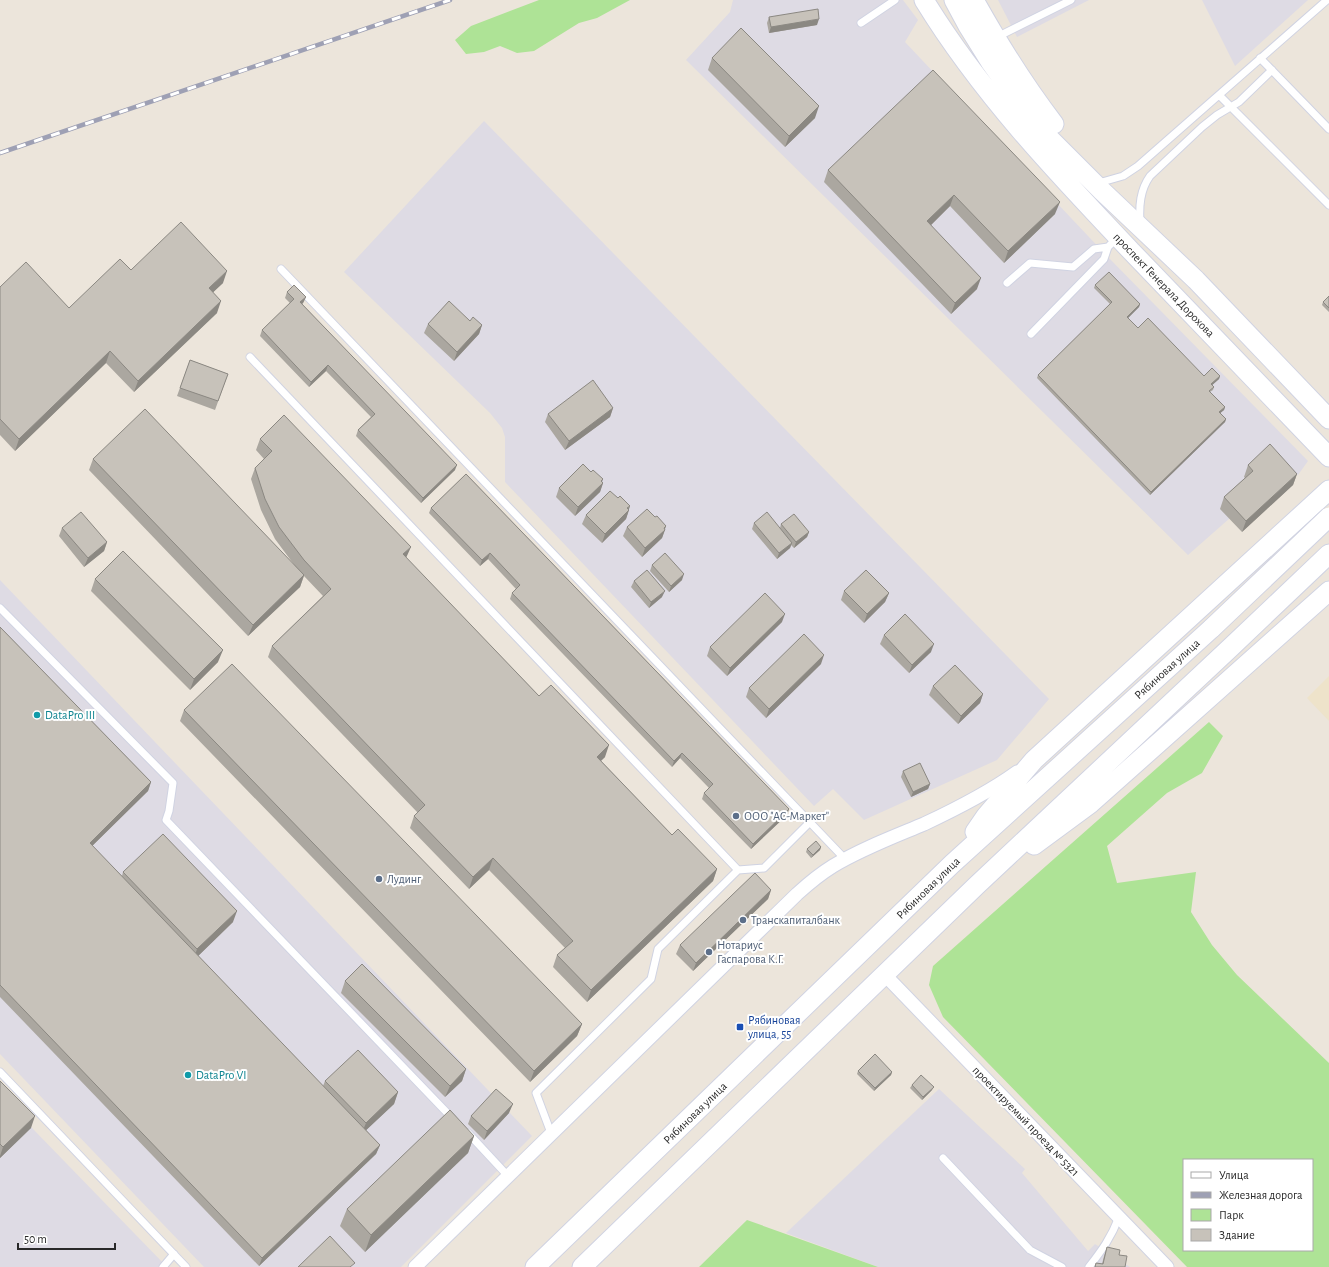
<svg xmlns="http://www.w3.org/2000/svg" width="1329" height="1267" viewBox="0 0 1329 1267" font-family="'Alegreya Sans',sans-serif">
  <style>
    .industrial { fill: #dedbe4 }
    .education { fill: #eee3ca }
    .green { fill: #aee396; fill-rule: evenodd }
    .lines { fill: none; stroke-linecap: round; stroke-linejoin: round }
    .lane-casing { stroke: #d0d3e2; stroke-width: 9 }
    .street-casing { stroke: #d0d3e2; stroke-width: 15 }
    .secondary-casing { stroke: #d0d3e2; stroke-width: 21 }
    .lane { stroke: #fff; stroke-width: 7 }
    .street { stroke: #fff; stroke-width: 13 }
    .secondary { stroke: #fff; stroke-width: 19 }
    .rail-casing { stroke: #9ea0b4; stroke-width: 4.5 }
    .rail { stroke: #fff; stroke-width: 3; stroke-dasharray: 9; stroke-linecap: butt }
    .secondary-bridge-casing { stroke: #d0d3e2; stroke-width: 21; stroke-linecap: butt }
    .secondary-bridge { stroke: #fff; stroke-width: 19 }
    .wall { fill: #aba7a0 }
    .shaded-wall { fill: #8b8882 }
    .building { fill: #c7c2ba; stroke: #8b8882 }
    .culture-dot { fill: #0f9aa8; stroke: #fff; stroke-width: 1.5 }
    .service-dot { fill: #5c6f8a; stroke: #fff; stroke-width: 1.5 }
    .transit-dot { fill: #1a4fb4; stroke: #fff; stroke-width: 1.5 }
    .labels { text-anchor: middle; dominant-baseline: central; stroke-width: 4; stroke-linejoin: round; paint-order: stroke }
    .street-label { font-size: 12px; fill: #292929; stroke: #fff }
    .culture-label { font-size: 12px; fill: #0d838f; stroke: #fff; text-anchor: start }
    .service-label { font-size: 12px; fill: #4e5e75; stroke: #fff; text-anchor: start }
    .transit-label { font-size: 12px; fill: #164399; stroke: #fff; text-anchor: start }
  </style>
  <rect width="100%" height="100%" fill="#ece5db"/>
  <path class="industrial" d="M733 0H903L918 20 905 42 1106 255 1308 461 1298 475 1288 467 1188 555 686 60 730 12Z
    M998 0H1089L1017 37Z
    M1202 0H1308L1235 66Z
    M484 121 1049 699 997 760 864 820 833 789 814 806 505 482V437L502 428 490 413 344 272Z
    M0 580 532 1136 401 1267H204L0 1054Z
    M939 1089 1025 1169 1022 1173 1088 1251 1095 1244 1130 1267H878L786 1233Z
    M0 1095 167 1267H0Z"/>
  <path class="education" d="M1329 676V721L1307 698Z"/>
  <path class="green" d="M539 0H630L597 18 579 23 534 51 517 53 500 46 484 52 466 54 455 40 471 26Z
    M1209 722 1223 736 1202 773 1167 793 1107 846 1117 883 1196 872 1191 912 1212 945 1237 975 1329 1063V1267H1187L943 1017 929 985 933 966ZM1184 1160H1312V1250H1184Z
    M747 1220 878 1267H699Z"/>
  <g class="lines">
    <g class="lane-casing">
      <path id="lane" d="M861 23 895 0
        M997 37 1071 0
        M1260 58 1329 129
        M1219 95 1329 205
        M1102 182 1123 176 1138 166 1327 0
        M1140 223C1139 206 1140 190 1150 176L1202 127 1217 115 1239 102 1272 70
        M281 269 845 859
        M1007 283 1030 263 1073 267 1094 249 1108 247 1118 237
        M1031 334 1104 259 1108 247
        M250 357 738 870
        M0 608 173 783 169 811 166 820 453 1119
        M0 1072 186 1267
        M468 1133 508 1176
        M551 1133 536 1093 651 979 658 949 738 870 764 868 810 822
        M943 1158 1030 1250 1062 1267
        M163 1267 174 1254
        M1089 1267C1102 1250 1111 1238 1119 1217"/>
    </g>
    <g class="street-casing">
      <path id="street" d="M885 975 1167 1267
        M415 1267 797 894C808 884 820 874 833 866 861 849 893 837 924 824 956 809 988 793 1017 772"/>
    </g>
    <g class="secondary-casing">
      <path id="secondary" d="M924 0C981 93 1056 172 1131 251 1197 320 1263 389 1329 457
        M954 0 968 26 991 63 1017 99 1048 137 1101 190 1196 280 1329 419
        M974 0C998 43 1024 85 1054 124
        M975 832 986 816 1034 760 1329 490
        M1034 845 1091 803 1329 591
        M535 1267 952 864 1212 628
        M582 1267 977 885 1230 648 1329 554"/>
    </g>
    <use href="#lane" class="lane"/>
    <use href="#street" class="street"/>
    <use href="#secondary" class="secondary"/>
    <g class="rail-casing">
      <path id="rail" d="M0 153 450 0"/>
    </g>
    <use href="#rail" class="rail"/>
    <g class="secondary-bridge-casing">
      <path id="secondary-bridge" d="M1212 628 1329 517"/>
    </g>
    <use href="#secondary-bridge" class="secondary-bridge"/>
  </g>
  <path class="wall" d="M769 17 817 25 769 33 767 23Z
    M712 58 815 118 785 147 708 70Z
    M828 170 1055 214 1004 263 950 206 931 225 977 289 951 314 824 182Z
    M131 270 223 283 213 292 217 313 134 392 106 363 15 451 0 435V287L69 308Z
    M1095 285 1140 304 1139 307 1128 318 1138 328 1204 376H1220L1219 379 1212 385 1214 387 1213 390 1210 392 1225 407 1224 410 1220 413 1226 419 1225 422 1150 495 1037 378 1038 375 1110 304 1094 288Z
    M287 292 306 297 303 303 302 304 455 470 421 503 356 436 358 430 371 417 326 371 309 387 260 336 262 330 290 303 285 298Z
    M1329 296V312L1322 305 1323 302Z
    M470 321 482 325 479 334 454 361 424 333 428 324Z
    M190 360 228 374 215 410 177 396Z
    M613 408 610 417 565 450 545 422 548 414Z
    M260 439 406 558 539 696 605 757 601 761 672 835 717 869 713 881 587 1002 553 967 557 955 565 948 489 870 469 889 410 828 414 816 418 813 268 657 272 646 323 596 304 576 300 587 248 636 89 470 93 459 295 566 275 539 261 510 251 479 255 468 264 459 256 450Z
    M1248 465 1297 474 1293 485 1242 532 1220 509 1224 497 1245 478 1244 477Z
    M466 474 789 809 787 815 751 849 702 799 704 793 709 788 680 758 672 767 510 599 512 593 516 589 488 559 480 566 429 513 431 508Z
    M602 482 603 483 600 492 575 516 556 497 559 488Z
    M618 498 630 506 626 519 602 543 582 524 586 515Z
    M754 523 780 528 781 524 809 532 807 537 794 548 791 545 790 548 777 559 752 529Z
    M666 526 662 538 642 557 623 536 627 527Z
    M62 528 107 542 104 551 84 567 59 536Z
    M652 565 682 580 669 592 650 571Z
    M95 579 218 662 190 690 91 591Z
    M634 581 662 597 649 608 631 587Z
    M844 591 889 593 885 602 864 623 841 600Z
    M782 622 727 676 707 656 710 647Z
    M0 627 151 782 148 791 92 846 122 876 123 872 233 922 198 956 323 1086 325 1081 398 1092 394 1104 366 1130 380 1145 376 1154 259 1266 0 997Z
    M884 635 931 652 909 673 880 644Z
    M821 664 766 718 746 697 749 688Z
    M933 686 983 694 980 703 958 724 929 695Z
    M184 710 582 1024 577 1036 530 1082 180 721Z
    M903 771 930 784 928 789 911 797 901 777Z
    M821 847 820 850 811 858 806 852 807 849Z
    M771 890 768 899 693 971 676 954 680 945Z
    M345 981 466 1069 462 1081 445 1097 341 993Z
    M858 1071 892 1072 891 1075 874 1091 857 1074Z
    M0 1081 31 1128 0 1158Z
    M912 1085 932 1090 922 1100 910 1088Z
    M509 1113 484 1140 468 1124 471 1116Z
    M474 1136 468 1153 365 1252 340 1226 347 1209Z
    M1107 1247 1119 1255 1125 1267H1095L1096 1263 1102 1264 1104 1256Z"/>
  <path class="shaded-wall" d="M819 19 817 25 769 33 771 27Z
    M819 106 815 118 785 147 789 136Z
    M954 195 950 206 923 233 927 221Z
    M1060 202 1055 214 1004 263 1008 251Z
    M227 271 223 283 205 300 209 288Z
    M981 278 977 289 951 314 955 303Z
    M306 297 303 303 298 308 300 302Z
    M221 301 217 313 134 392 138 381Z
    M1140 304 1139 307 1126 320 1127 317Z
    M482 325 479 334 454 361 457 352Z
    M110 351 106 363 15 451 19 439Z
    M328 365 326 371 309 387 311 382Z
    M1220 376 1219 379 1210 387 1211 384Z
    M1225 407 1224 410 1218 415 1219 412Z
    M613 408 610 417 565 450 569 441Z
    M1226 419 1225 422 1150 495 1151 492Z
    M457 465 455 470 421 503 423 498Z
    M1297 474 1293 485 1242 532 1246 521Z
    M603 479 601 485 603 483 600 492 575 516 578 507Z
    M630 506 628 511 629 510 626 519 602 543 605 534Z
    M666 526 664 531 665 530 662 538 642 557 645 548Z
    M809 532 807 537 794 548 796 542Z
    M107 542 104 551 84 567 88 558Z
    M792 543 790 548 777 559 779 553Z
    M411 547 406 558 403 554Z
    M490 553 488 559 480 566 482 560Z
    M684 574 682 580 669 592 671 586Z
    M304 575 300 587 248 636 253 625Z
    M665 591 662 597 649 608 651 602Z
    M889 593 885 602 864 623 867 614Z
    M785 614 782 622 727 676 730 668Z
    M934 644 931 652 909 673 912 665Z
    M223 650 218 662 190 690 194 679Z
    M824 655 821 664 766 718 769 709Z
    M983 694 980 703 958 724 961 716Z
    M609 745 605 757 593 768 597 757Z
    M682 753 680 758 672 767 674 761Z
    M151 782 148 791 87 851 90 843Z
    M930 784 928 789 911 797 913 792Z
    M789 809 787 815 751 849 753 844Z
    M821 847 820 850 811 858 813 855Z
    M493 858 489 870 469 889 473 877Z
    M717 869 713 881 587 1002 591 990Z
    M771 890 768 899 693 971 696 963Z
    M237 911 233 922 193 961 197 949Z
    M582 1024 577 1036 530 1082 534 1071Z
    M466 1069 462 1081 445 1097 450 1086Z
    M892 1072 891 1075 874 1091 875 1088Z
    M934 1087 932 1090 922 1100 923 1097Z
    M398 1092 394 1104 361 1135 366 1123Z
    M513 1104 509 1113 484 1140 487 1131Z
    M35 1116 31 1128 0 1158V1156L3 1147Z
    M474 1136 468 1153 365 1252 371 1235Z
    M380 1145 376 1154 259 1266 262 1258Z"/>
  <path class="building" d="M818 9 819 19 771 27 769 17Z
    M741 28 819 106 789 136 712 58Z
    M933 70 1060 202 1008 251 954 195 927 221 981 278 955 303 828 170Z
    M181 222 227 271 209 288 221 301 138 381 110 351 19 439 0 419V287L26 262 69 308 120 259 131 270Z
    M1109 272 1140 304 1127 317 1138 328 1148 318 1204 376 1212 368 1220 376 1211 384 1214 387 1209 391 1225 407 1219 412 1226 419 1151 492 1038 375 1112 302 1095 285Z
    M294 285 306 297 300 302 457 465 423 498 358 430 375 414 328 365 311 382 262 330 294 299 287 292Z
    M1329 296V308L1323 302Z
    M449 301 470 321 473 317 482 325 457 352 428 324Z
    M190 360 228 374 218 401 180 388Z
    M593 380 613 408 569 441 548 414Z
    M145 409 304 575 253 625 93 459Z
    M284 415 411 547 403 554 539 696 551 685 609 745 597 757 672 835 678 829 717 869 591 990 557 955 573 941 493 858 473 877 414 816 425 805 272 646 331 589 304 560 279 527 265 499 255 468 272 451 260 439Z
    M1270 444 1297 474 1246 521 1224 497 1253 471 1248 465Z
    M583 464 591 472 593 470 603 479 601 481 603 483 578 507 559 488Z
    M466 474 789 809 753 844 704 793 713 784 682 753 674 761 512 593 520 585 490 553 482 560 431 508Z
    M610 491 618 498 620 496 630 506 627 508 629 510 605 534 586 515Z
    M647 509 655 517 657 516 666 526 664 528 665 530 645 548 627 527Z
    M81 512 107 542 88 558 62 528Z
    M767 512 792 543 779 553 754 523Z
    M794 514 809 532 796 542 781 524Z
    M123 551 223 650 194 679 95 579Z
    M665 553 684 574 671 586 652 565Z
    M647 570 665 591 651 602 634 581Z
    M866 570 889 593 867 614 844 591Z
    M765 593 785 614 730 668 710 647Z
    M905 614 934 644 912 665 884 635Z
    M0 627 151 782 90 843 380 1145 262 1258 0 985Z
    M804 634 824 655 769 709 749 688Z
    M232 664 582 1024 534 1071 184 710Z
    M955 665 983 694 961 716 933 686Z
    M920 763 930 784 913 792 903 771Z
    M163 834 237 911 197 949 123 872Z
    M816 841 821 847 813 855 807 849Z
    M755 873 771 890 696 963 680 945Z
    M362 964 466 1069 450 1086 345 981Z
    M358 1050 398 1092 366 1123 325 1081Z
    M875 1054 892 1072 875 1088 858 1071Z
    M921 1075 934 1087 923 1097 912 1085Z
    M0 1081 35 1116 3 1147 0 1144Z
    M496 1089 513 1104 487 1131 471 1116Z
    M450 1110 474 1136 371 1235 347 1209Z
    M330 1236 355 1263 350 1267H298Z
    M1107 1247 1120 1250 1119 1255 1127 1256 1125 1267H1095L1096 1263 1103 1264Z"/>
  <g class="culture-dot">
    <circle cx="37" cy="715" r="4"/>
    <circle cx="188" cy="1075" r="4"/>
  </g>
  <g class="service-dot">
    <circle cx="736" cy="816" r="4"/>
    <circle cx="379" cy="879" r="4"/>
    <circle cx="743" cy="920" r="4"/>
    <circle cx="709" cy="952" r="4"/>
  </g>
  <rect class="transit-dot" x="736" y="1023" width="8" height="8" rx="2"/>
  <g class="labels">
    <g class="street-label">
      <text transform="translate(1164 285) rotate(46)">проспект Генерала Дорохова</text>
      <text transform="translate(1167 669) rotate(-42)">Рябиновая улица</text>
      <text transform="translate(928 888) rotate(-44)">Рябиновая улица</text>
      <text transform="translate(695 1113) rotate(-44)">Рябиновая улица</text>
      <text transform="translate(1026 1121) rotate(46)">проектируемый проезд № 5321</text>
    </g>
    <g class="culture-label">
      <text x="45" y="715">DataPro III</text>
      <text x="196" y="1075">DataPro VI</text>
    </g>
    <g class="service-label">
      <text x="744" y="816">ООО "АС-Маркет"</text>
      <text x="387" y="879">Лудинг</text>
      <text x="751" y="920">Транскапиталбанк</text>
      <text x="717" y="945">Нотариус<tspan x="717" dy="14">Гаспарова К.Г.</tspan></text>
    </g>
    <g class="transit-label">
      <text x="748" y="1020">Рябиновая<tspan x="748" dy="14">улица, 55</tspan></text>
    </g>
  </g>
  <rect x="1183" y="1159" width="130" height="92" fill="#ffffff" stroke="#a9a9a9"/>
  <rect x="1191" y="1172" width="20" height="6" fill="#ffffff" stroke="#a9a9a9"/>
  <text x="1219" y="1179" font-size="12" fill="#292929">Улица</text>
  <rect x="1191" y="1192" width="20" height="6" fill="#9ea0b4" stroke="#a9a9a9"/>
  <text x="1219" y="1199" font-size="12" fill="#292929">Железная дорога</text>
  <rect x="1191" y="1209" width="20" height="12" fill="#aee396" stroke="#a9a9a9"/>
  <text x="1219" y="1219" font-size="12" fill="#292929">Парк</text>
  <rect x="1191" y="1229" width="20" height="12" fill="#c7c2ba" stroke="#a9a9a9"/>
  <text x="1219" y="1239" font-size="12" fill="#292929">Здание</text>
  <path d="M18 1243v6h97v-6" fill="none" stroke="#292929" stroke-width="2"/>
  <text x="24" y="1243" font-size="12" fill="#292929" stroke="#ffffff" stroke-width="3" paint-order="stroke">50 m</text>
</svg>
